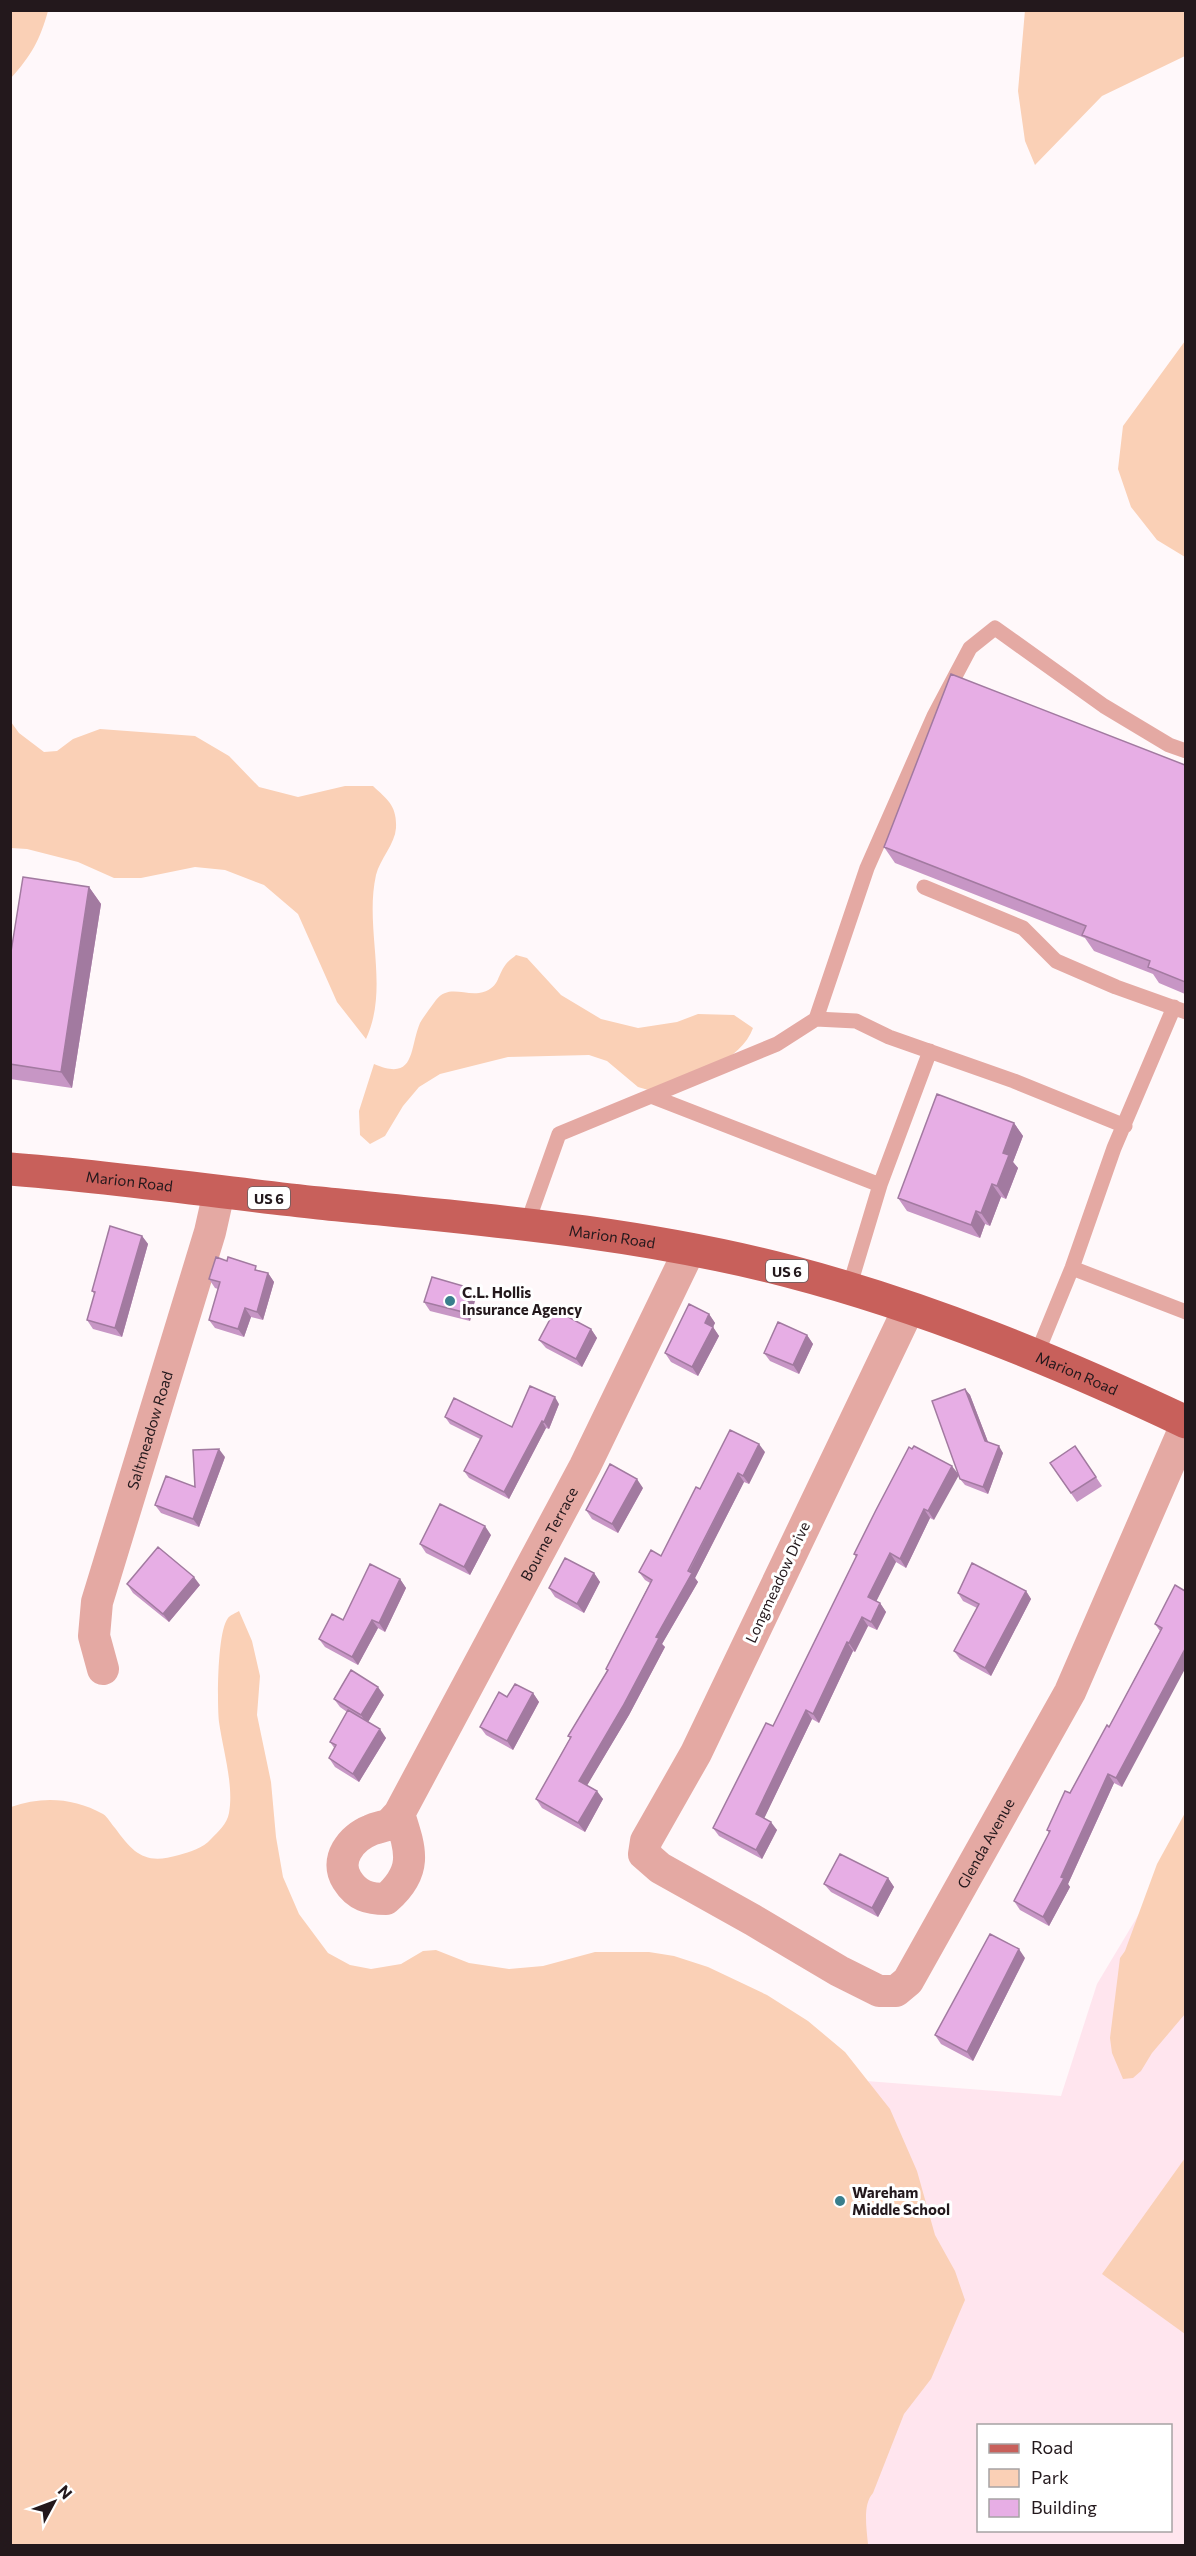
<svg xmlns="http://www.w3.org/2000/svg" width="1196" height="2556" viewBox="0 0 1196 2556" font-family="Commissioner,sans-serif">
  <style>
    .built { fill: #ffe5ee; fill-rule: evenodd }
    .green { fill: #fad0b6 }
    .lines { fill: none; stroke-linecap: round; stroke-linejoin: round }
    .lane { stroke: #e4a9a3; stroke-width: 15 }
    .street { stroke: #e4a9a3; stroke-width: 32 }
    .primary { stroke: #c8605b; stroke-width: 33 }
    .wall { fill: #c796c5 }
    .shaded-wall { fill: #a27aa0 }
    .building { fill: #e7aee5; stroke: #a27aa0; stroke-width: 1.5 }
    .poi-dot { fill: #397e8c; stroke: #fff; stroke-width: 2 }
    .labels { text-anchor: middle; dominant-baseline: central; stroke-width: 6; stroke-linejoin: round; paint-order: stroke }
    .shield { fill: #fff; stroke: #655d60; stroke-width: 1.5 }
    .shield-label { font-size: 14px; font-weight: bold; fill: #23181c }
    .street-label { font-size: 15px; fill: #23181c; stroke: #fff }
    .poi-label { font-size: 15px; font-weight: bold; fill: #23181c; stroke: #fff; text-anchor: start }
  </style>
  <rect width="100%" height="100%" fill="#fff8fa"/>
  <path class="built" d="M1185 1837V2545H586L776 2074 1061 2096 1097 1984ZM978 2426H1170V2530H978Z"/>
  <path class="green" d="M11 10 48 11C40 40 31 56 11 78Z
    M1025 10 1185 11V56L1102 96 1035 165 1025 141 1018 91Z
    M1185 341 1186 557H1185L1157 540 1131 507 1118 469 1123 426Z
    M11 722 19 733 44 752 57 751 73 739 100 729 195 736 229 756 259 787 298 797 345 786H373C388 800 397 806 396 828 395 844 380 859 376 875 364 929 390 987 366 1039L337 1002 298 914 264 885 225 870 195 867 141 878H114L78 862 27 849 11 848Z
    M516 955 527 958 561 995 601 1019 638 1028 677 1022 698 1014 734 1015 753 1028C742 1060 690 1079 662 1094L638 1087 607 1061 589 1055 508 1057 440 1074 419 1087 403 1106 385 1136 370 1144 360 1135 359 1111 374 1064C416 1082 409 1049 420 1023 424 1016 431 1007 436 1000 448 985 463 995 479 993 500 989 496 977 506 964 508 961 513 958 516 955Z
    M239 1611 252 1641 260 1676 257 1715 271 1782 276 1837 283 1877 299 1914 328 1953 350 1965 371 1969 401 1964 423 1951 436 1950 469 1963 509 1969 543 1966 595 1952H649L674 1956 708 1967 767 1995 808 2021 845 2052 890 2109 917 2171 935 2235 955 2271 965 2300 931 2379 904 2414 873 2493C862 2505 867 2530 868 2545H11V1807C42 1796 74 1798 103 1814 108 1817 111 1824 115 1828 134 1854 145 1865 179 1855 190 1852 203 1848 211 1839 218 1832 227 1824 229 1813 234 1785 223 1750 219 1722 217 1704 217 1632 228 1618 230 1615 236 1613 239 1611Z
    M1185 1813V2014L1152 2053 1141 2071 1133 2078 1123 2079 1112 2053 1110 2038 1120 1958 1125 1951 1157 1864Z
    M1185 2158V2334L1102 2274Z"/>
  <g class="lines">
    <path class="lane" d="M924 887 1023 928 1056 961 1116 987 1186 1012
      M816 1019 867 868 934 716 970 648 995 628 1104 706 1169 745 1186 751
      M651 1096 880 1185
      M527 1224 559 1134 777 1044 816 1019 856 1021 889 1037 1014 1081 1125 1126
      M1072 1268 1186 1312
      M849 1288 880 1185 930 1051
      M1036 1356 1072 1268 1114 1148 1174 1007"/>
    <g class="street">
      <path id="s1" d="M909 1308 696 1753 646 1841 644 1854 660 1868 753 1920 839 1971 879 1991H896L908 1981 1070 1692 1186 1425"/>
      <path id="s2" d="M103 1669 94 1636 97 1602 210 1232 219 1192"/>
      <path id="s3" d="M399 1814C411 1851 418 1871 386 1899 369 1899 357 1896 347 1880 334 1860 351 1838 371 1830 377 1827 384 1827 389 1824 392 1822 396 1817 399 1814L585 1466 690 1249"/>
    </g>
    <path class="primary" id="s4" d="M10 1169C114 1177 216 1192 319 1203 476 1219 634 1231 788 1271 926 1307 1057 1361 1186 1422"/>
  </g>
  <path class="wall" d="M1185 765V994L1159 983 1153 974 1094 951 1085 938 895 863 884 847Z
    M89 887 101 904 72 1088 10 1079V958Z
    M1014 1123 1023 1136 1013 1162 1018 1168 1006 1199 1001 1197 990 1226 985 1224 980 1238 907 1211 898 1198Z
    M142 1236 148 1244 122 1337 93 1329 87 1320 95 1295 92 1291Z
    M227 1261 268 1273 274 1282 263 1320 251 1317 244 1337 215 1328 209 1320 218 1289 215 1288 209 1279Z
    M470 1288 476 1296 470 1321 430 1311 424 1302Z
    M709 1314 715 1323 713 1327 719 1336 698 1376 671 1362 665 1353Z
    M591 1329 597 1338 582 1367 546 1348 539 1340Z
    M807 1335 813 1344 799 1374 770 1361 764 1353Z
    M965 1389 970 1395 988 1442 1003 1453 988 1494 965 1485 960 1479Z
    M559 1404 549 1429 546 1428 509 1499 469 1478 464 1471 480 1439 450 1424 445 1417 512 1427Z
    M1075 1446 1102 1486 1077 1502 1050 1463Z
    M909 1447 934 1520 930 1518 906 1568 896 1562 876 1601 880 1603 886 1612 877 1630 868 1626 855 1652 853 1651 819 1723 812 1719 764 1818 777 1830 762 1859 719 1836 713 1828 773 1726 856 1557 854 1554Z
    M765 1452 749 1484 744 1482 695 1578 698 1582 662 1644 665 1647 629 1715 587 1785 603 1799 585 1832 542 1808 536 1799 570 1738 568 1736 607 1671 606 1669 650 1583 645 1580 639 1572 661 1556 700 1489Z
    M225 1457 199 1527 161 1513 155 1505 195 1487Z
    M643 1488 618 1533 592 1519 586 1510Z
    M491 1535 470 1575 426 1553 420 1544Z
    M594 1573 600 1582 584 1613 555 1597 549 1588Z
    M400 1579 406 1588 385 1632 378 1628 358 1665 325 1647 319 1639Z
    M127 1584 200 1585 169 1622 133 1593Z
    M1026 1591 1031 1599 991 1676 960 1659 954 1651 977 1608 963 1601 958 1593Z
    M1185 1591 1122 1787 1114 1783 1068 1884 1070 1887 1049 1926 1020 1910 1014 1901 1049 1833 1047 1830 1109 1727 1160 1631 1155 1624Z
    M533 1693 539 1702 513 1750 486 1735 480 1727 507 1697Z
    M384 1695 368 1722 386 1738 359 1782 335 1767 329 1758 335 1749 330 1742 347 1712 340 1707 334 1699Z
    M888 1878 894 1887 878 1917 831 1892 824 1884Z
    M1025 1958 973 2061 941 2044 935 2035Z"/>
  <path class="shaded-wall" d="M89 887 101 904 72 1088 61 1072Z
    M1014 1123 1023 1136 1013 1162 1018 1168 1006 1199 997 1186 1003 1153Z
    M992 1184 1001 1197 990 1226 981 1213Z
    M976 1211 985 1224 980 1238 971 1225Z
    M142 1236 148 1244 122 1337 115 1328Z
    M268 1273 274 1282 263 1320 257 1312Z
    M470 1288 476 1296 470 1321 463 1312Z
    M245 1308 251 1317 244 1337 238 1329Z
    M709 1314 715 1323 711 1331 705 1323Z
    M713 1327 719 1336 698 1376 692 1367Z
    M591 1329 597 1338 582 1367 576 1359Z
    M807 1335 813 1344 799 1374 793 1365Z
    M965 1389 970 1395 990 1447 985 1441Z
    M555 1397 559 1404 549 1429 544 1422Z
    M542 1421 546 1428 509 1499 504 1492Z
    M759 1444 765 1452 749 1484 743 1476Z
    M999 1446 1003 1453 988 1494 983 1487Z
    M219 1449 225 1457 199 1527 193 1519Z
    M952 1466 959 1475 934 1520 928 1511Z
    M738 1473 744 1482 695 1578 698 1582 662 1644 665 1647 629 1715 585 1789 579 1781 656 1637Z
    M637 1479 643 1488 618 1533 612 1524Z
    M924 1509 930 1518 906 1568 900 1559Z
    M485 1526 491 1535 470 1575 464 1567Z
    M890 1553 896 1562 874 1606 868 1597Z
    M594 1573 600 1582 584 1613 577 1604Z
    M194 1577 200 1585 169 1622 163 1614Z
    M400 1579 406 1588 385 1632 379 1623Z
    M1026 1591 1031 1599 991 1676 985 1668Z
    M880 1603 886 1612 877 1630 871 1622Z
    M862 1617 868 1626 855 1652 849 1643Z
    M372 1620 378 1628 358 1665 352 1657Z
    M847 1642 853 1651 819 1723 813 1714Z
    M1185 1649V1669L1122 1787 1116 1778Z
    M378 1687 384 1695 367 1724 361 1715Z
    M533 1693 539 1702 513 1750 507 1741Z
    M806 1710 812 1719 762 1823 756 1814Z
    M380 1729 386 1738 359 1782 353 1774Z
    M1108 1774 1114 1783 1068 1884 1070 1887 1049 1926 1043 1917Z
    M597 1791 603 1799 585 1832 578 1823Z
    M771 1822 777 1830 762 1859 756 1850Z
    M888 1878 894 1887 878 1917 872 1908Z
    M1019 1949 1025 1958 973 2061 967 2052Z"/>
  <path class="building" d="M951 674 1185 765V982L1148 967 1150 961 1082 935 1086 926 884 847Z
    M23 877 89 887 61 1072 10 1064V958Z
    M937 1094 1014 1123 1003 1153 1009 1155 997 1186 992 1184 981 1213 976 1211 971 1225 898 1198Z
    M110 1226 142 1236 115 1328 87 1320 95 1292 92 1291Z
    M216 1257 227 1261 228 1257 256 1266 255 1270 268 1273 257 1312 245 1308 238 1329 209 1320 220 1282 209 1279Z
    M432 1277 470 1288 463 1312 424 1302Z
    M689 1304 709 1314 705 1323 713 1327 692 1367 665 1353Z
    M555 1310 591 1329 576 1359 539 1340Z
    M778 1322 807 1335 793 1365 764 1353Z
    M530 1386 555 1397 544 1422 542 1421 504 1492 464 1471 482 1436 445 1417 454 1398 512 1427Z
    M965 1389 985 1441 999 1446 983 1487 960 1479 932 1401Z
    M730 1430 759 1444 743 1476 738 1473 688 1571 692 1573 656 1637 659 1638 623 1706 579 1781 597 1791 578 1823 536 1799 571 1737 568 1736 608 1670 606 1669 652 1580 639 1572 651 1550 661 1556 696 1487 700 1489Z
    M914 1446 952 1466 928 1511 924 1509 900 1559 890 1553 868 1597 880 1603 871 1622 862 1617 849 1643 847 1642 813 1714 806 1710 756 1814 771 1822 756 1850 713 1828 766 1723 773 1726 857 1555 854 1554 876 1510 909 1447 912 1449Z
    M1075 1446 1096 1477 1071 1493 1050 1463Z
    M219 1449 193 1519 155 1505 166 1476 195 1487 193 1450Z
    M610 1464 637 1479 612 1524 586 1510Z
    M440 1504 485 1526 464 1567 420 1544Z
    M158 1547 194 1577 163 1614 127 1584Z
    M565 1558 594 1573 577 1604 549 1588Z
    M972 1563 1026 1591 985 1668 954 1651 979 1604 958 1593Z
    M370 1564 400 1579 379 1623 372 1620 352 1657 319 1639 332 1614 343 1620Z
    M1175 1585 1185 1591V1649L1116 1778 1108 1774 1061 1877 1064 1878 1043 1917 1014 1901 1050 1831 1047 1830 1065 1791 1070 1793 1107 1725 1109 1727 1162 1628 1155 1624Z
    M351 1670 378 1687 361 1715 334 1699Z
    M515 1684 533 1693 507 1741 480 1727 499 1692 507 1697Z
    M348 1710 380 1729 353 1774 329 1758 336 1745 330 1742Z
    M840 1854 888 1878 872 1908 824 1884Z
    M990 1934 1019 1949 967 2052 935 2035Z"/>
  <g class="poi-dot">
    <circle cx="450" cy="1301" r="6"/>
    <circle cx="840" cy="2201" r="6"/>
  </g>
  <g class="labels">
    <g class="shield">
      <rect x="248" y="1187" width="42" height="22" rx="4.5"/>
      <rect x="766" y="1260" width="42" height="22" rx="4.5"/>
    </g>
    <g class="shield-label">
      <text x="269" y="1198">US 6</text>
      <text x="787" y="1271">US 6</text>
    </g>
    <g class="street-label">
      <text stroke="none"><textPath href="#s4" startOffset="120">Marion Road</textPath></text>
      <text stroke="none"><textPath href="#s4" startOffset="606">Marion Road</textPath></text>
      <text stroke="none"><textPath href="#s4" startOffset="1092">Marion Road</textPath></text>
      <text stroke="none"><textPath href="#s2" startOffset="248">Saltmeadow Road</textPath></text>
      <text stroke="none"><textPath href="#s3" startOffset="554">Bourne Terrace</textPath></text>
      <text transform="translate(777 1582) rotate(-65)">Longmeadow Drive</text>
      <text stroke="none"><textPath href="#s1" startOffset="1071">Glenda Avenue</textPath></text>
    </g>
    <g class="poi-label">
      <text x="462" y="1292">C.L. Hollis<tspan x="462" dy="17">Insurance Agency</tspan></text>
      <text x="852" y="2192">Wareham<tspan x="852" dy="17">Middle School</tspan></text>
    </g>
  </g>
  <rect width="1196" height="2556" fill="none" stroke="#23181c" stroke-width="24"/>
  <rect x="977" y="2424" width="195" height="108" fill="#ffffff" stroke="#a7a3a4" stroke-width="1.5"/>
  <rect x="989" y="2444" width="30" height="9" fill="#c8605b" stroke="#a7a3a4" stroke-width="1.5"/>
  <text x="1031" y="2454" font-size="18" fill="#23181c">Road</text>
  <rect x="989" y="2469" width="30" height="18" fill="#fad0b6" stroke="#a7a3a4" stroke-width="1.5"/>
  <text x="1031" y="2484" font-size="18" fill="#23181c">Park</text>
  <rect x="989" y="2499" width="30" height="18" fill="#e7aee5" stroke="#a7a3a4" stroke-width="1.5"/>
  <text x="1031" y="2514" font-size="18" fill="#23181c">Building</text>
  <g transform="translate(54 2502) rotate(49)" stroke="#ffffff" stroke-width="4.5" paint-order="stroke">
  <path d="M0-4.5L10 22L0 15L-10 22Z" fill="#23181c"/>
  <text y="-9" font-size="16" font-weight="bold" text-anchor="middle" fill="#23181c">N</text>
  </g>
</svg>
